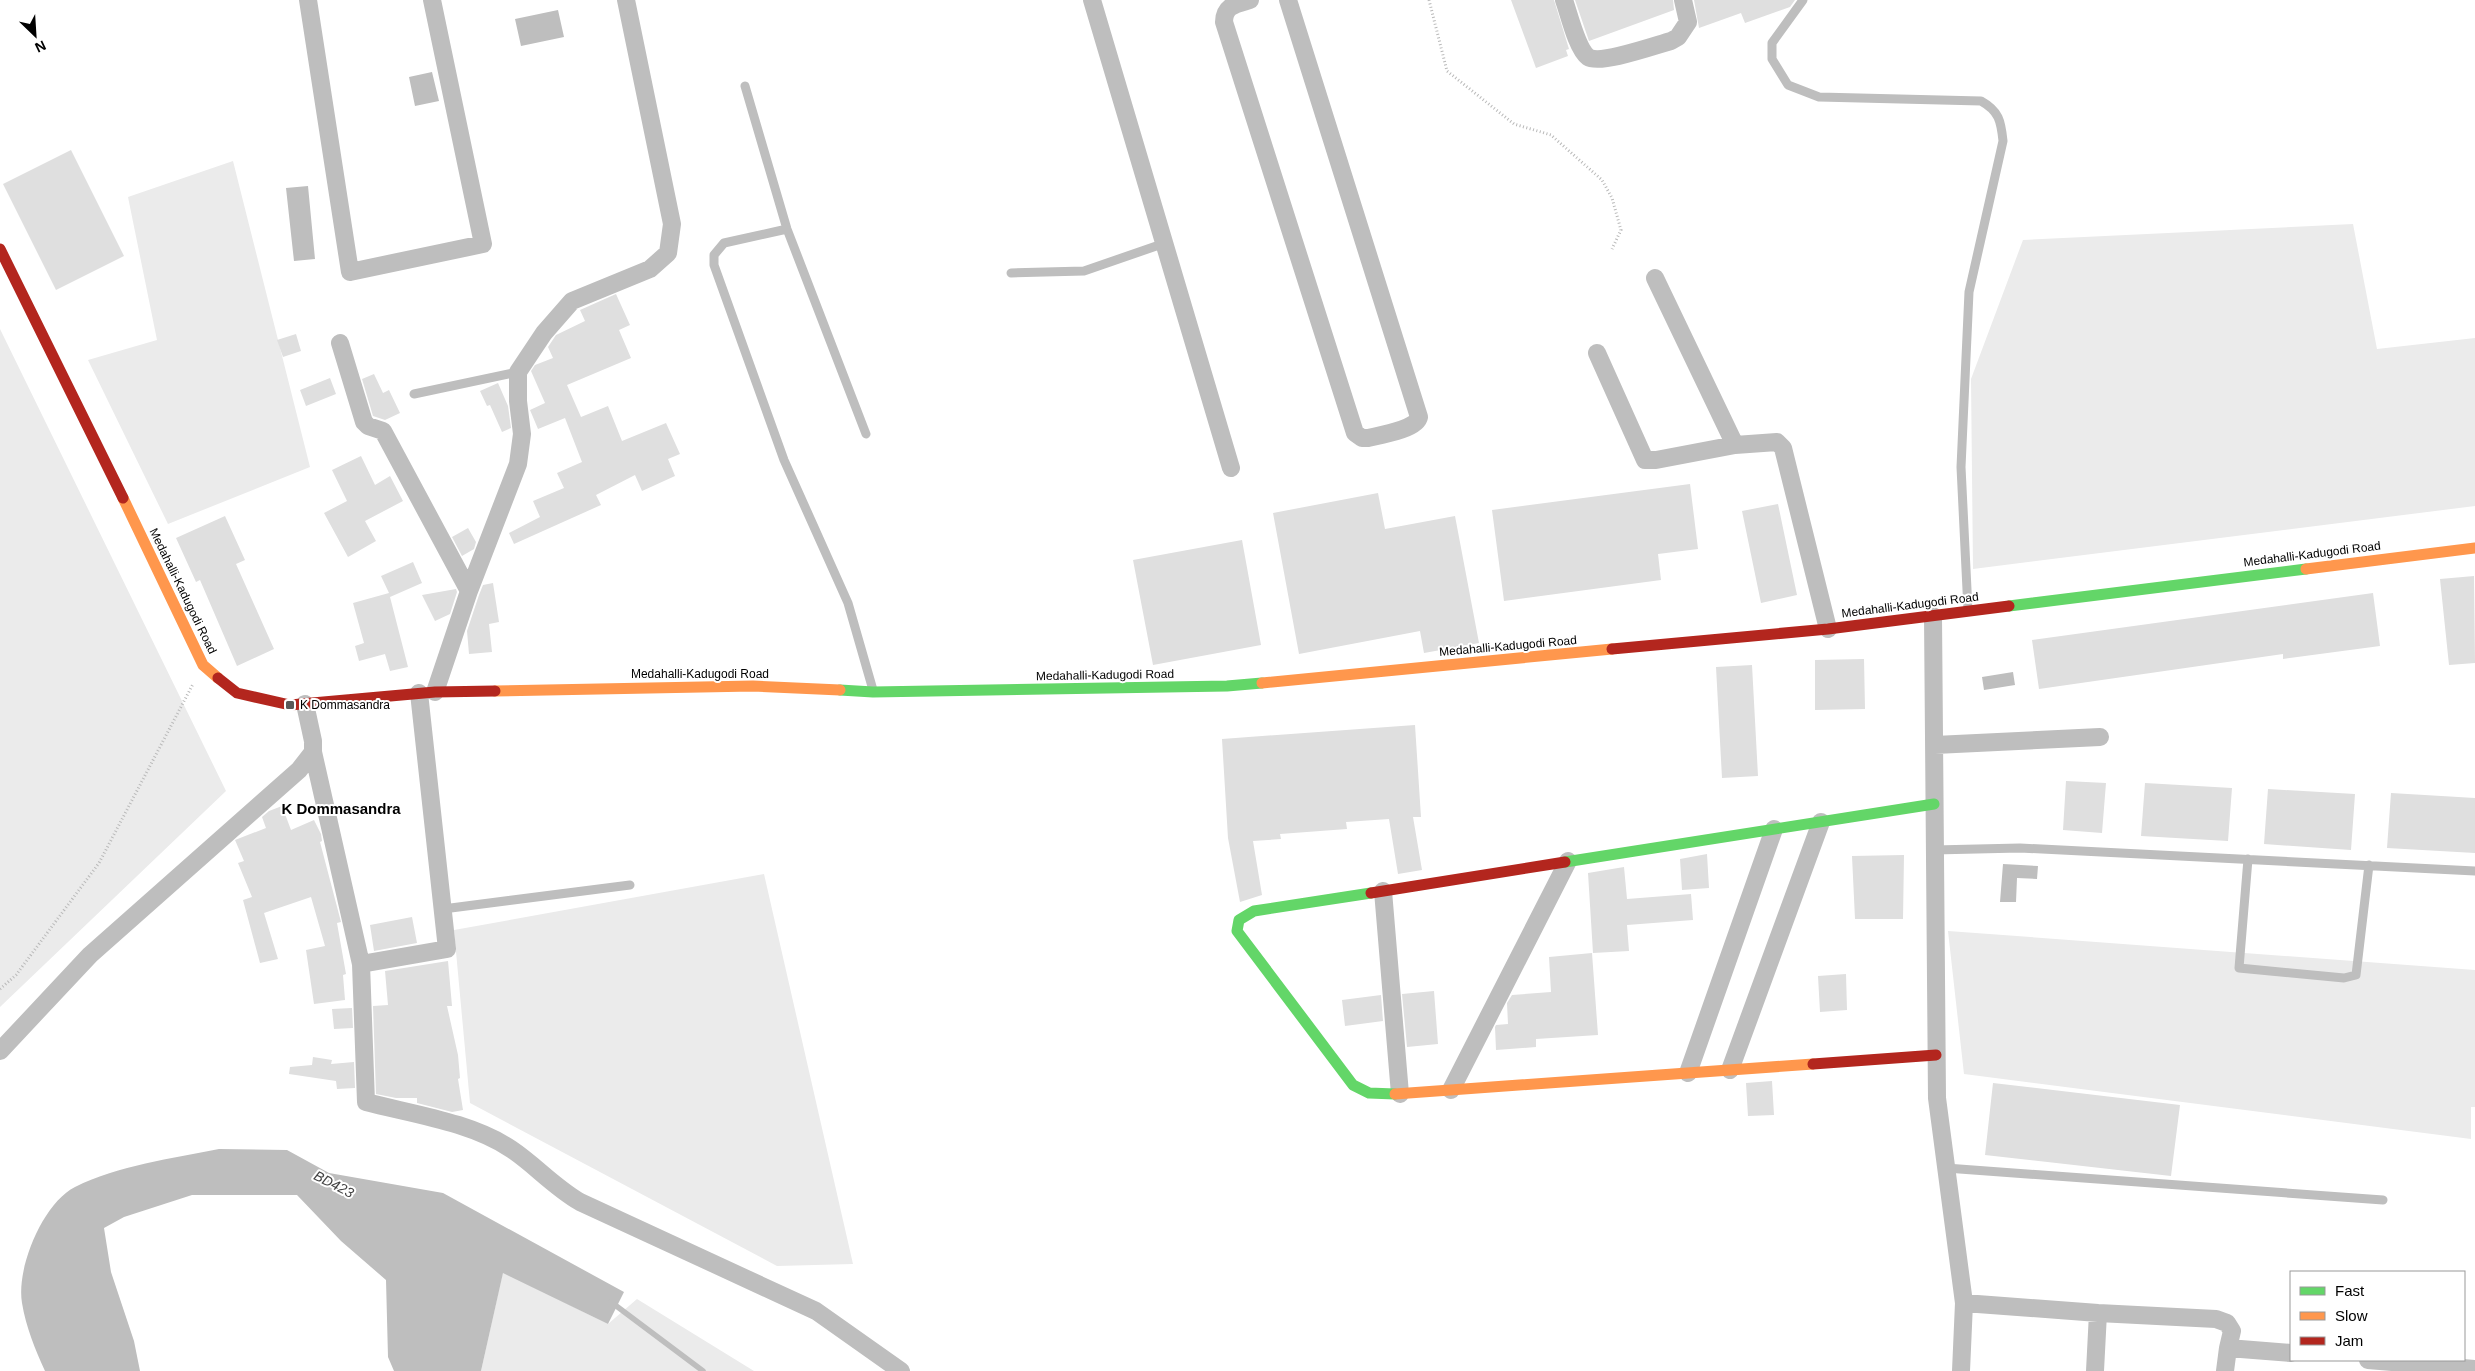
<svg xmlns="http://www.w3.org/2000/svg" width="2475" height="1371" viewBox="0 0 2475 1371" font-family="Arial,sans-serif">
  <style>
    .green { fill: #ebebeb }
    .water { fill: #bebebe }
    .lines { fill: none; stroke-linecap: round; stroke-linejoin: round }
    .stream { stroke: #bebebe; stroke-width: 5.5 }
    .building { fill: #dfdfdf }
    .path { stroke: #b9b9b9; stroke-width: 3; stroke-dasharray: 1 2.5; stroke-linecap: butt }
    .lane { stroke: #bebebe; stroke-width: 9 }
    .street { stroke: #bebebe; stroke-width: 18 }
    .fast { stroke: #63d668; stroke-width: 11 }
    .slow { stroke: #ff974d; stroke-width: 11 }
    .jam { stroke: #b3261e; stroke-width: 11 }
    .poi-dot { fill: #595959; stroke: #fff; stroke-width: 2 }
    .labels { text-anchor: middle; dominant-baseline: central; stroke-width: 4; stroke-linejoin: round; paint-order: stroke }
    .street-label { font-size: 12px; fill: #000; stroke: #fff }
    .poi-label { font-size: 12px; fill: #000; stroke: #fff; text-anchor: start }
    .water-label { font-size: 14px; font-style: italic; fill: #434343; stroke: #fff }
    .quarter-label { font-size: 15px; font-weight: bold; fill: #000; stroke: #fff }
  </style>
  <rect width="100%" height="100%" fill="#fff"/>
  <path class="green" d="M233 161 310 467 168 524 88 360 157 340 128 197Z
    M2353 224 2377 349 2475 338V506L1973 569 1971 379 2023 240Z
    M0 329 226 791 0 1007Z
    M764 874 853 1264 777 1266 470 1103 454 930Z
    M1948 931 2475 970V1107H2471V1139L1964 1074Z
    M503 1272 608 1324 637 1299 754 1371H481Z"/>
  <path class="water" d="M558 10 564 37 521 46 515 19Z
    M432 72 439 101 415 106 409 77Z
    M308 186 315 259 294 261 286 188Z
    M2013 672 2015 685 1984 690 1982 677Z
    M2003 864 2038 866 2037 879 2017 878 2016 902H2000Z
    M219 1149 287 1150 329 1173 443 1193 624 1292 608 1324 503 1273 481 1371H394L388 1357 386 1280 341 1241 297 1195H192L124 1217 104 1228 111 1272 134 1341 140 1371H45C35 1349 26 1327 22 1303 16 1268 43 1203 75 1187 119 1165 171 1159 219 1149Z"/>
  <g class="lines">
    <path class="stream" d="M611 1302 703 1371"/>
  </g>
  <path class="building" d="M1511 0H1554L1569 49 1566 50 1568 56 1536 68Z
    M1575 0H1673L1674 10 1589 41Z
    M1694 0H1795L1790 7 1745 23 1741 13 1699 28Z
    M71 150 124 256 56 290 3 184Z
    M616 294 630 325 619 330 631 358 567 385 581 417 608 406 622 441 666 423 680 454 668 459 675 476 642 491 635 475 596 495 601 505 514 544 509 533 540 517 533 501 564 488 557 473 582 462 565 418 538 429 530 410 545 403 531 371 535 365 553 358 548 347 556 335 585 321 580 310Z
    M296 334 301 351 283 357 277 340Z
    M374 374 383 393 389 390 400 413 385 420 373 416 362 379Z
    M330 378 336 394 306 406 300 390Z
    M498 383 508 406 511 428 502 432 490 405 487 406 480 391Z
    M361 456 375 485 390 476 403 501 365 521 376 541 348 557 324 513 347 501 332 470Z
    M1690 484 1698 549 1658 554 1661 580 1504 601 1492 510Z
    M1378 493 1385 529 1455 516 1479 643 1424 653 1420 631 1299 654 1273 513Z
    M1778 504 1797 595 1761 603 1742 511Z
    M225 516 245 560 236 564 274 649 237 666 200 580 196 582 176 538Z
    M468 528 476 542 474 549 462 556 452 537Z
    M1242 540 1261 645 1153 665 1133 560Z
    M413 562 422 583 390 597 408 667 390 671 385 654 359 661 355 646 364 643 353 603 389 593 381 576Z
    M2474 576 2475 663 2449 665 2440 579Z
    M493 583 499 622 489 624 492 652 469 654 467 631 479 595 483 585Z
    M456 589 457 592 450 614 435 621 422 595Z
    M2373 593 2380 646 2283 659V654L2039 689 2032 640Z
    M1864 659 1865 709 1815 710V660Z
    M1752 665 1758 776 1722 778 1716 667Z
    M1415 725 1421 817H1413L1422 870 1398 874 1389 819 1346 822 1347 829 1280 834 1281 839 1253 841 1262 895 1240 902 1228 838 1222 739Z
    M2066 781 2106 783 2102 833 2063 830Z
    M2145 783 2232 788 2228 841 2141 836Z
    M2268 789 2355 794 2351 850 2264 844Z
    M2391 793 2475 798V853L2387 848Z
    M282 806 291 830 314 820 321 834 322 841 320 842 341 922 337 923 346 974 343 975 345 1000 314 1004 306 950 325 946 311 897 264 913 278 959 260 963 243 900 252 897 238 863 244 861 235 840 266 828 262 817 269 811Z
    M1707 854 1709 888 1682 890 1680 859Z
    M1904 855 1903 919H1855L1852 856Z
    M1624 867 1627 899 1691 894 1693 920 1627 925 1629 951 1593 953 1588 873Z
    M412 917 417 943 374 951 370 925Z
    M1592 953 1598 1035 1536 1039V1047L1496 1050 1495 1027 1496 1025 1508 1024 1507 1003 1512 995 1551 992 1549 957Z
    M448 961 452 1006H447L458 1055 460 1078 458 1079 463 1110 452 1112 417 1103V1098H396L376 1094 373 1006 388 1005 385 971Z
    M1846 974 1847 1010 1820 1012 1818 976Z
    M1434 991 1438 1044 1407 1047 1402 994Z
    M1381 995 1383 1021 1345 1026 1342 1000Z
    M352 1008 353 1028 334 1029 332 1009Z
    M313 1057 332 1060 331 1064 354 1062 355 1088 337 1089 336 1081 289 1074 290 1067 312 1065Z
    M1772 1081 1774 1115 1748 1116 1746 1083Z
    M1993 1083 2180 1105 2171 1176 1985 1155Z"/>
  <g class="lines">
    <path class="path" d="M1429 0 1447 71 1514 124 1551 135 1602 180 1612 198 1621 230 1612 249
      M0 989 16 975 99 863 193 684"/>
    <path class="lane" d="M1803 0 1772 43V59L1788 85 1819 97 1981 101C1999 111 2001 121 2003 141L1969 292 1961 467 1968 610
      M745 86 787 229 866 434
      M787 229 724 243 714 255V265L784 460 848 603 873 690
      M1011 273 1084 271 1165 243
      M414 394 518 372
      M1934 850 2020 848 2475 871
      M2248 859 2239 968 2344 978 2356 975 2369 865
      M443 909 630 885
      M1946 1168 2383 1200"/>
    <path class="street" d="M308 0 350 272 483 244 432 0
      M1092 0 1231 468
      M1250 0C1237 4 1224 5 1224 22L1355 433 1362 438H1368C1381 435 1417 429 1419 417L1288 0
      M1564 0C1569 14 1577 49 1588 57 1600 65 1656 45 1671 41L1678 37 1688 22 1683 0
      M1655 278 1735 445
      M340 343 364 422 368 426 383 431 469 591
      M1597 353 1645 460H1656L1735 445 1777 442 1783 448 1828 629
      M1933 616 1937 1098 1964 1303 1961 1371
      M435 692 469 591 518 464 522 434 518 401V372L544 333 572 301 650 269 668 253 672 224 626 0
      M1935 745 2100 737
      M313 752 361 964 366 1102C412 1114 471 1122 511 1149 535 1165 554 1187 580 1202L816 1311 901 1371
      M1383 891 1400 1094
      M361 964 447 949 419 693
      M0 1051 90 955 299 770 313 752V741L305 704
      M1730 1070 1821 822
      M1688 1073 1774 829
      M1451 1090 1568 861
      M1964 1303 2098 1313 2216 1319 2227 1323 2232 1331 2228 1348
      M2368 1360 2475 1369
      M2095 1371 2098 1313
      M2225 1371 2228 1348 2291 1353"/>
    <path class="fast" d="M2009 606 2306 569
      M840 690 873 692 1227 686 1262 683
      M1565 862 1934 804
      M1371 893 1254 911 1239 920 1237 931 1353 1085 1369 1093 1395 1094"/>
    <path class="slow" d="M123 498 203 665 218 678
      M2306 569 2475 548
      M1262 683 1612 649
      M495 691 753 686 840 690
      M1395 1094 1813 1064"/>
    <path class="jam" d="M0 249 123 498
      M1612 649 1828 629 2009 606
      M218 678 237 693 290 705 435 692 495 691
      M1371 893 1565 862
      M1813 1064 1936 1055"/>
  </g>
  <rect class="poi-dot" x="285" y="700" width="10" height="10" rx="2.5"/>
  <g class="labels">
    <g class="street-label">
      <text transform="translate(2312 554) rotate(-7)">Medahalli-Kadugodi Road</text>
      <text transform="translate(183 591) rotate(64)">Medahalli-Kadugodi Road</text>
      <text transform="translate(1910 605) rotate(-7)">Medahalli-Kadugodi Road</text>
      <text transform="translate(1508 646) rotate(-5)">Medahalli-Kadugodi Road</text>
      <text x="700" y="674">Medahalli-Kadugodi Road</text>
      <text transform="translate(1105 675) rotate(-1)">Medahalli-Kadugodi Road</text>
    </g>
    <g class="poi-label">
      <text x="300" y="705">K Dommasandra</text>
    </g>
    <g class="water-label">
      <text transform="translate(334 1184) rotate(27)">BD423</text>
    </g>
    <g class="quarter-label">
      <text x="341" y="808">K Dommasandra</text>
    </g>
  </g>
  <rect x="2290" y="1271" width="175" height="90" fill="#ffffff" stroke="#999999"/>
  <rect x="2300" y="1287" width="25" height="8" fill="#63d668" stroke="#999999"/>
  <text x="2335" y="1296" font-size="15" fill="#000000">Fast</text>
  <rect x="2300" y="1312" width="25" height="8" fill="#ff974d" stroke="#999999"/>
  <text x="2335" y="1321" font-size="15" fill="#000000">Slow</text>
  <rect x="2300" y="1337" width="25" height="8" fill="#b3261e" stroke="#999999"/>
  <text x="2335" y="1346" font-size="15" fill="#000000">Jam</text>
  <g transform="translate(35 35) rotate(155)" stroke="#ffffff" stroke-width="4" paint-order="stroke">
  <path d="M0-4L9 19L0 12L-9 19Z" fill="#000000"/>
  <text y="-8" font-size="14" font-weight="bold" text-anchor="middle" fill="#000000">N</text>
  </g>
</svg>
